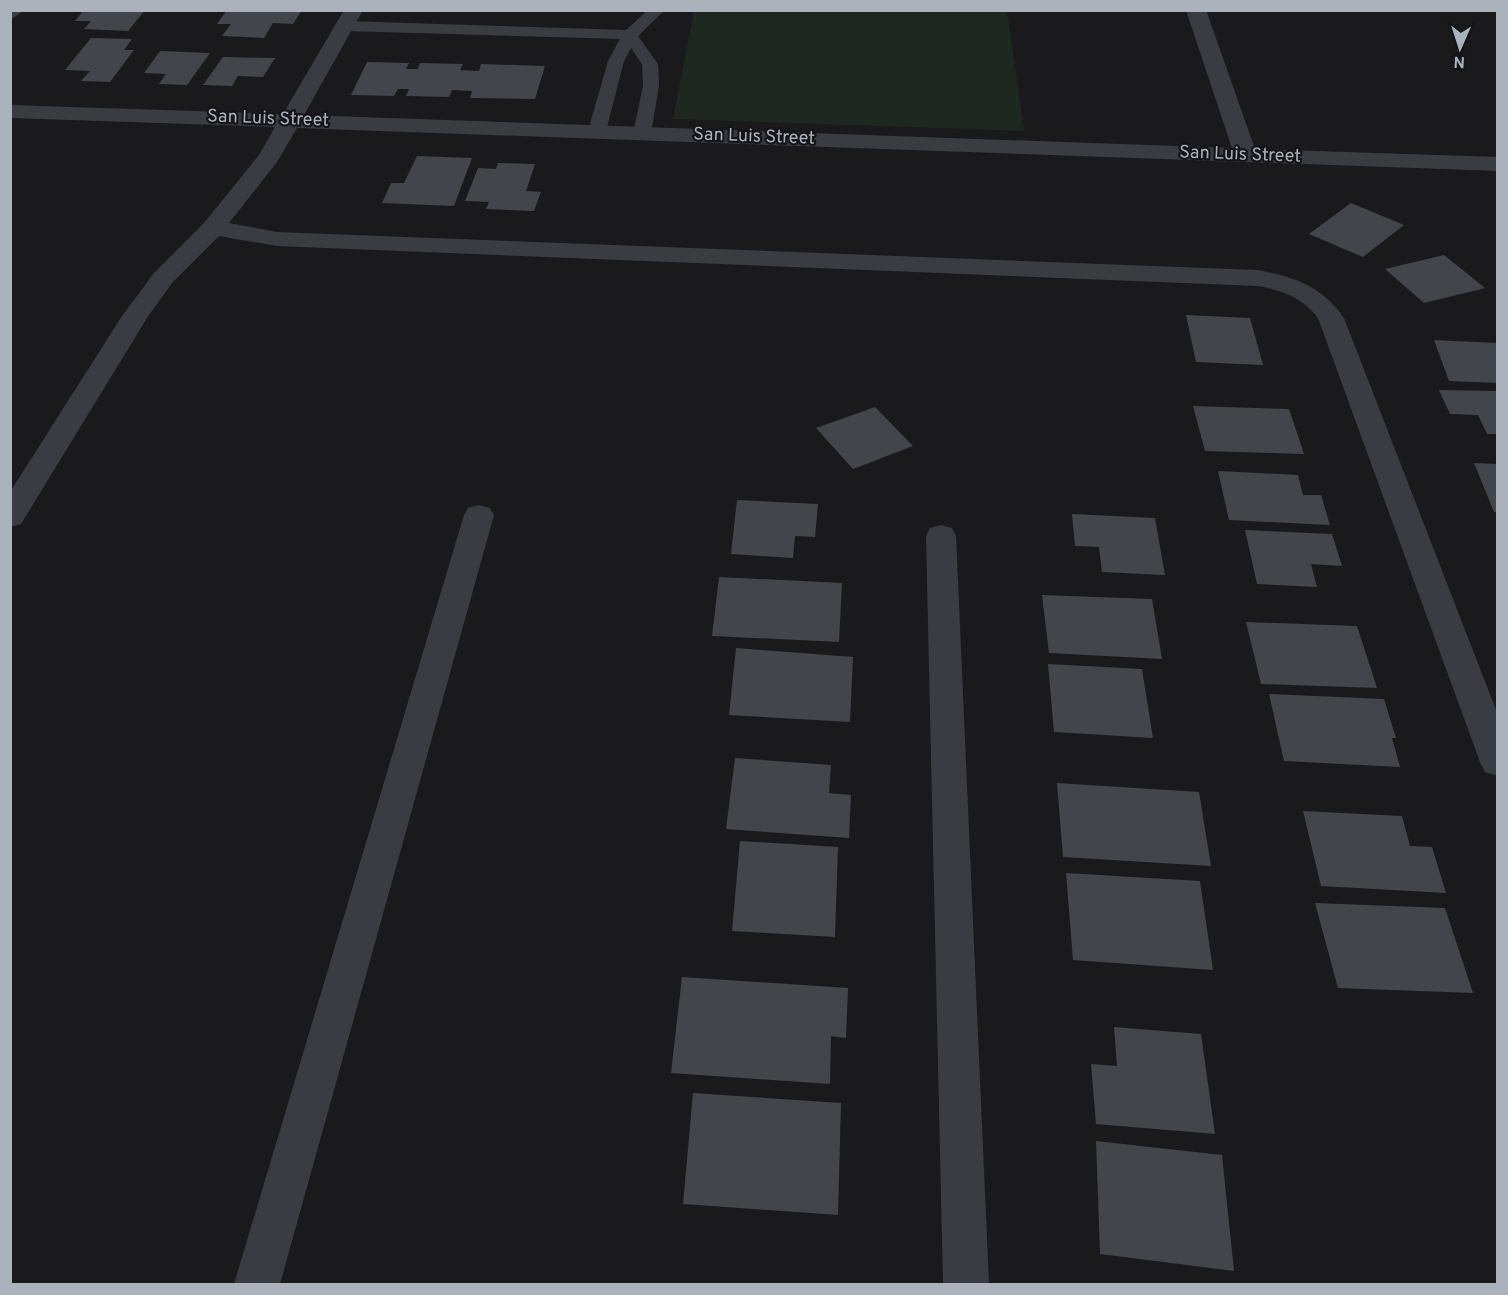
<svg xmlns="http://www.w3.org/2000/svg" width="1508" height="1295" viewBox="0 0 1508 1295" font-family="Overpass,sans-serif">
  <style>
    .green { fill: #1f2820 }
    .building { fill: #44454a }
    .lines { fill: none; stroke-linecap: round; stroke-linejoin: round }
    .lane { fill: #3b3c42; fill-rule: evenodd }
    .street { fill: #3b3c42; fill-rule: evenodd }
    .labels { text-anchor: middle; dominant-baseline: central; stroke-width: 4.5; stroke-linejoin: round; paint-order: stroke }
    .far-street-label { font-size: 18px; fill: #acb2bc; stroke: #151518 }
  </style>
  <rect width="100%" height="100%" fill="#1a1a1d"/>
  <path class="green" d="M694 11H1007L1024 131 673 119Z"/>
  <path class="building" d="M84 10H145L128 31 84 29 91 21H75Z
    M227 10H268L301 12 293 24 273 23 264 38 222 36 231 24H217Z
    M91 38 132 39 124 50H134L110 82 81 81 90 71 65 70Z
    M160 51 210 53 187 85 159 84 166 74 144 73Z
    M223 57 275 58 263 77 238 76 232 86 203 85Z
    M367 62 409 63 406 69H418L420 63 463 64 460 70 479 71 481 64 545 66 535 99 470 98 472 91 452 90 449 97 406 96 409 89H398L394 96 351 95Z
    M417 156 472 158 454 206 382 203 391 183H404Z
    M498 163 535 164 526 191 541 192 534 211 486 209 489 202 465 201 478 168 496 169Z
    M1351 203 1404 225 1363 257 1309 234Z
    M1444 255 1485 288 1424 303 1385 269Z
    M1186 315 1250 318 1263 365 1196 362Z
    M1434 340 1498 343V383L1449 381Z
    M1439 390 1498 391V434H1487L1478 415 1450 414Z
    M1193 406 1289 409 1304 454 1205 451Z
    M875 407 913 446 853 469 816 428Z
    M1474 463 1498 464V512H1494Z
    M1218 471 1298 475 1303 495H1321L1330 525 1229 520Z
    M737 500 818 504 815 537 795 536 793 558 731 554Z
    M1072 514 1155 518 1165 575 1102 572 1099 547 1075 546Z
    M1245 530 1332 534 1342 566 1311 564 1317 587 1257 584Z
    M719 577 842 583 839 642 712 636Z
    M1042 595 1152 599 1162 659 1049 653Z
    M1246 622 1357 626 1377 688 1261 684Z
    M736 648 853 657 850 722 729 715Z
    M1048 664 1142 669 1153 738 1054 732Z
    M1269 694 1384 699 1396 738H1392L1400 767 1284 761Z
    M735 758 831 765 829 793 851 795 849 838 726 829Z
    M1057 783 1199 792 1211 866 1063 857Z
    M1303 811 1402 816 1410 846 1432 847 1446 893 1321 886Z
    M740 841 838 847 835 937 732 931Z
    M1066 873 1200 881 1213 970 1073 960Z
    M1315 903 1445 908 1473 993 1338 988Z
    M682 977 848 988 846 1038 831 1036 830 1084 671 1073Z
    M1114 1027 1201 1034 1215 1134 1096 1124 1091 1064 1117 1066Z
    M693 1093 841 1103 838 1215 683 1204Z
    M1096 1141 1222 1155 1234 1271 1100 1254Z"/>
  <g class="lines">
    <path class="lane" d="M648 10H665L638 36 658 64 659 86 651 133 642 138 633 133 643 86 642 64 631 48 624 61 606 131 597 136 588 131 608 61 620 39 346 31 338 26 346 21 626 30Z"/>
    <path class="street" d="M10 10H25L10 20Z
      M344 10H363L304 115 1232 148 1186 10H1206L1255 149 1498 157V171L297 128 277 162 229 223 277 232 1258 270C1295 277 1322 286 1344 318L1498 715V776L1485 772 1480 762 1318 318C1303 298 1282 290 1258 286L277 246 219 236 172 283 147 318 21 524 10 527V492L122 316 154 273 204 223 259 155 275 127 10 118V105L283 114Z
      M479 505 490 508 494 515 280 1284H234L464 515 468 508Z
      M941 525 952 528 956 536 989 1284H943L926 536 930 528Z"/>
  </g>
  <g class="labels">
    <g class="far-street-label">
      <text transform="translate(268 119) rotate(2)">San Luis Street</text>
      <text transform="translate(754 137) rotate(2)">San Luis Street</text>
      <text transform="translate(1240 155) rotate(2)">San Luis Street</text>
    </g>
  </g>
  <rect width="1508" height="1295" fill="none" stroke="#acb2bc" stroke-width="24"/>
  <g transform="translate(1460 48) rotate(183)" stroke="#151518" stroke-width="4.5" paint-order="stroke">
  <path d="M0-4.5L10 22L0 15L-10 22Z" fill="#acb2bc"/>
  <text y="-9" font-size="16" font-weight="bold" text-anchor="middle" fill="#acb2bc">N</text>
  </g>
</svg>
